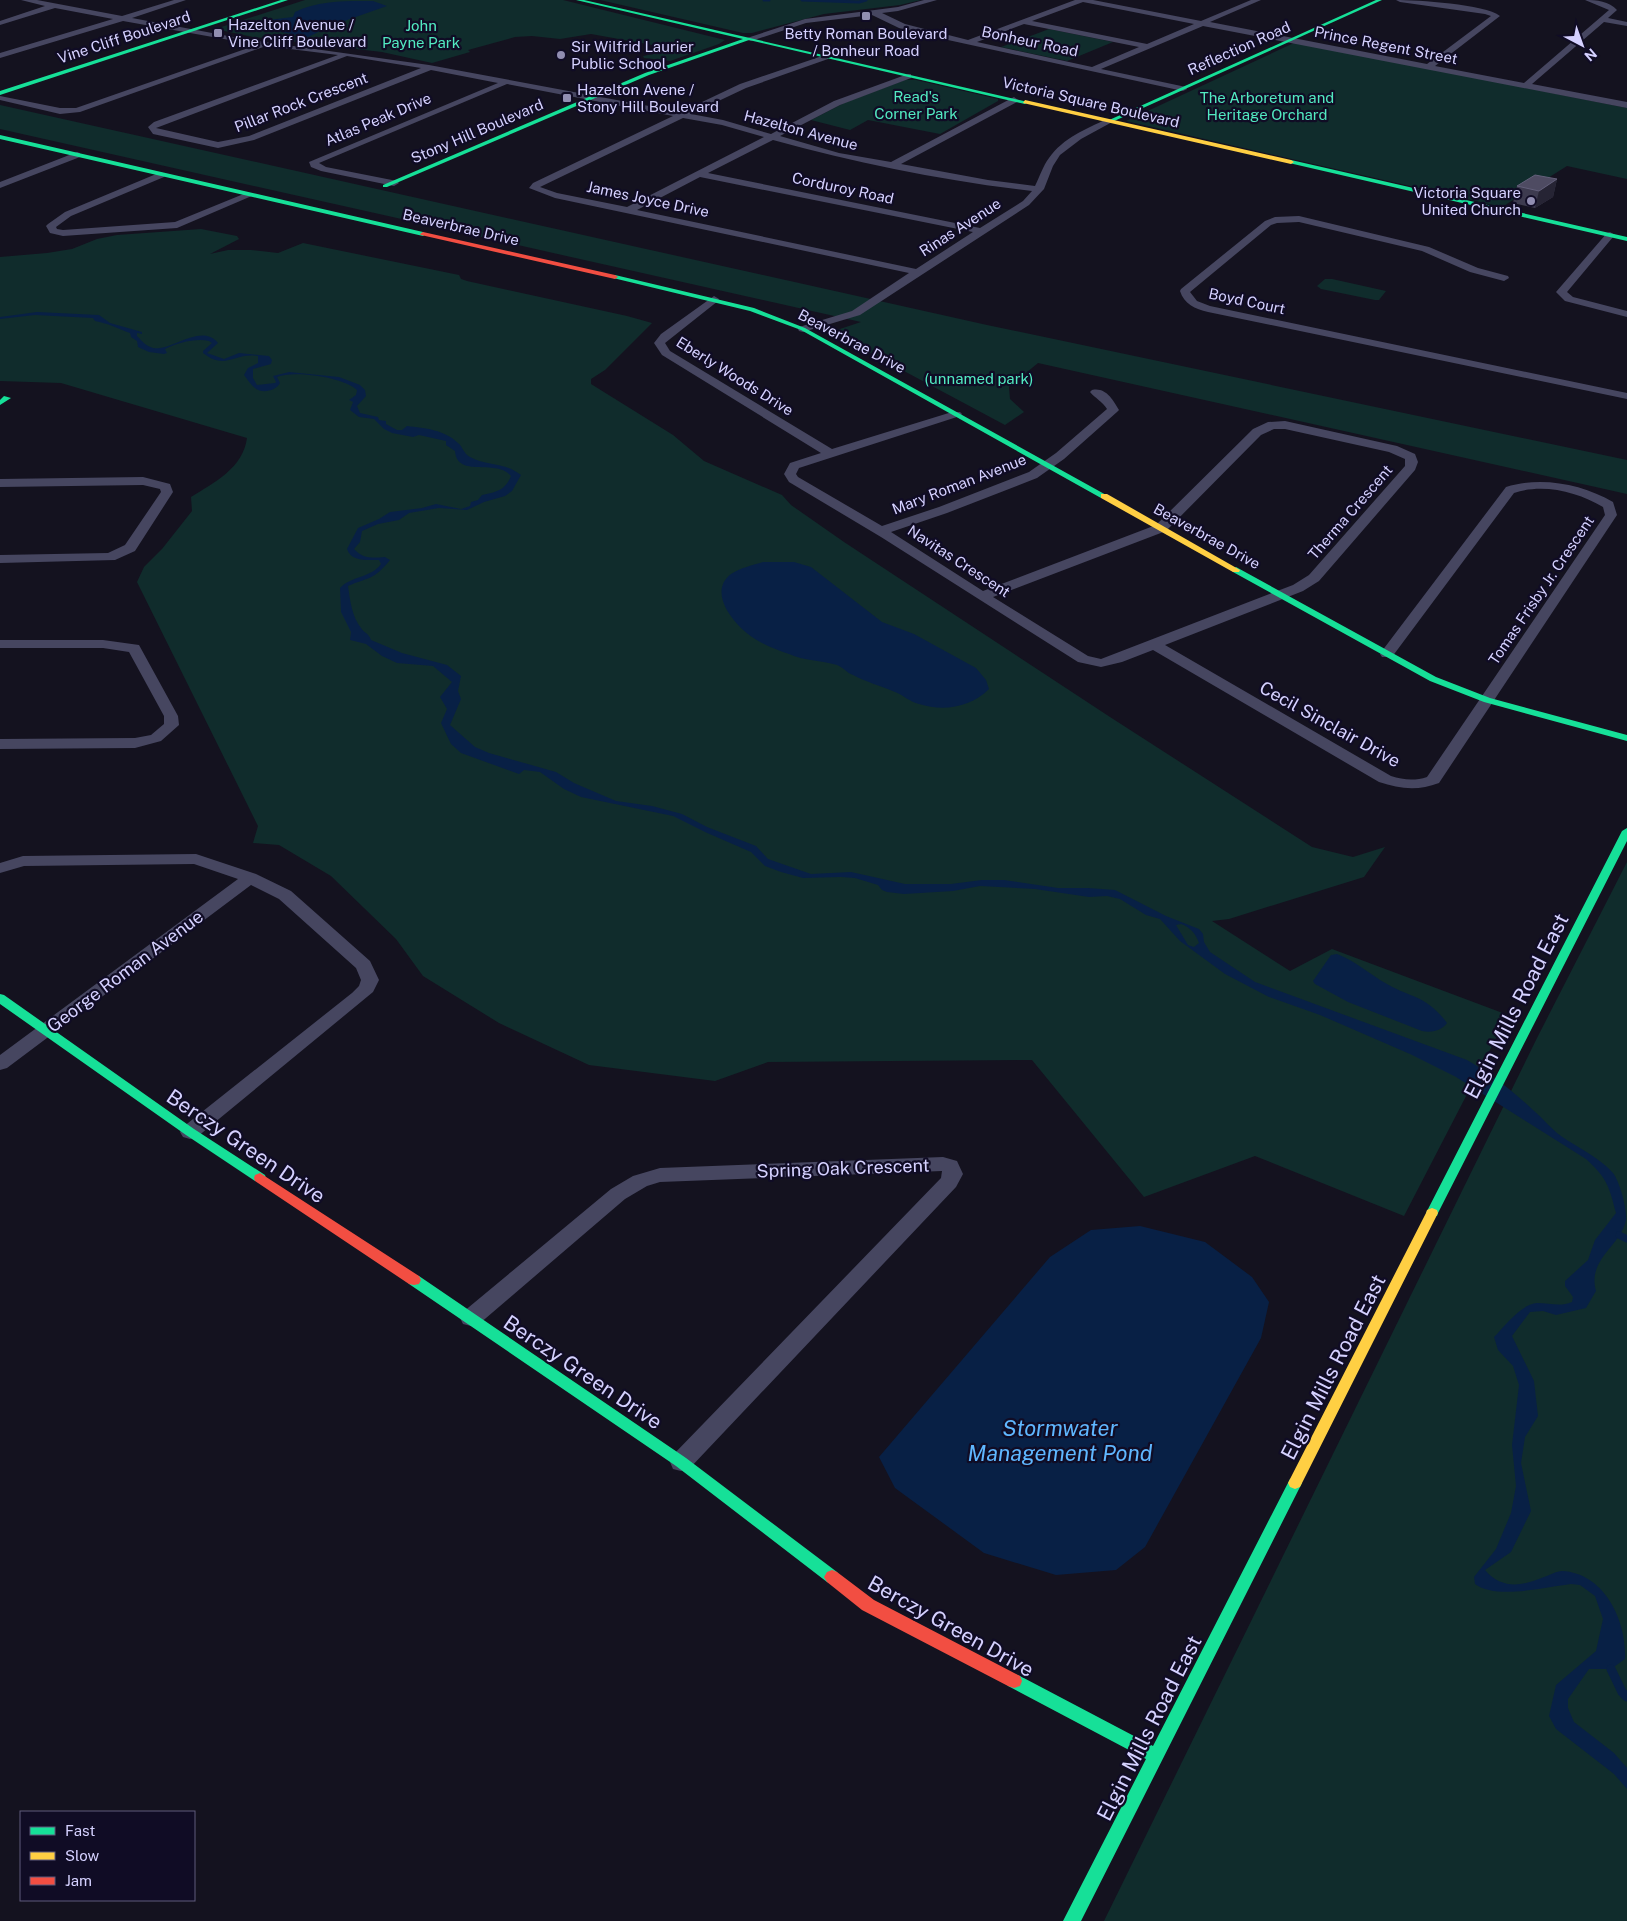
<svg xmlns="http://www.w3.org/2000/svg" width="1627" height="1921" viewBox="0 0 1627 1921" font-family="'Public Sans',sans-serif">
  <style>
    .green { fill: #102c2c }
    .water { fill: #082045; fill-rule: evenodd }
    .lines { fill: none; stroke-linecap: round; stroke-linejoin: round }
    .stream-far2 { stroke: #082045; stroke-width: 3 }
    .stream-far1 { stroke: #082045; stroke-width: 7 }
    .stream { stroke: #082045; stroke-width: 9 }
    .street { fill: #464660; fill-rule: evenodd }
    .fast { fill: #16e098; fill-rule: evenodd }
    .slow { fill: #ffcf43; fill-rule: evenodd }
    .jam { fill: #f24e42; fill-rule: evenodd }
    .wall { fill: #3d3b4f }
    .shaded-wall { fill: #262434 }
    .building { fill: #4e4b62; stroke: #63607b }
    .poi-dot { fill: #918eb1; stroke: #100c25; stroke-width: 2 }
    .labels { text-anchor: middle; dominant-baseline: central; stroke-width: 4.5; stroke-linejoin: round; paint-order: stroke }
    .far-poi-label { font-size: 15px; fill: #d5d1ff; stroke: #100c25; text-anchor: start }
    .far-park-label { font-size: 15px; fill: #52eac1; stroke: #100c25 }
    .far-street-label { font-size: 15px; fill: #d5d1ff; stroke: #100c25 }
    .street-label { font-size: 18px; fill: #d5d1ff; stroke: #100c25 }
    .near-street-label { font-size: 21px; fill: #d5d1ff; stroke: #100c25 }
    .near-water-label { font-size: 22px; font-style: italic; fill: #5fb7ff; stroke: #100c25 }
  </style>
  <rect width="100%" height="100%" fill="#14121f"/>
  <path class="green" d="M305 0H563L725 40 719 44 670 61 644 58 643 56 669 51 658 46 591 34 560 39 532 36 515 37 468 50 470 52 432 63 382 52 253 37 215 29Z
    M600 0H921L900 5 824 14 752 33H743Z
    M1049 29 1113 42 1067 61 1001 47Z
    M1296 42 1627 108V179L1567 166 1502 207 1126 121Z
    M905 80H916L998 99V101L940 134 868 120 850 130 811 120 844 103Z
    M0 105 987 325 1627 460V494L1038 363 1009 387 1010 399 1024 412 1005 425 831 332 861 322 0 129Z
    M201 229 237 236 239 239 210 254 228 250H251L278 253 303 243 459 275 461 279 467 281 627 316 652 323 605 370 591 379V384L673 435 704 461 782 495 791 505 844 542 1110 717 1312 847 1353 857 1385 847 1364 877 1229 919 1212 921 1290 971 1332 949 1508 1015 1404 1216 1255 1156 1144 1197 1032 1060 768 1062 715 1081 589 1065 499 1023 423 976 396 939 331 876 279 845 253 843 258 826 137 582 144 567 162 549 192 511 191 497C215 482 243 468 247 438L61 383 0 381V257L47 253 72 249 97 239 117 235Z
    M1325 279H1332L1386 291 1379 300H1375L1321 289 1317 286Z
    M1627 862V1921H1104L1537 1038Z"/>
  <path class="water" d="M373 1 387 6 333 25 308 37 255 27 268 20 293 17 295 12C319 0 347 1 373 1Z
    M37 312 99 315 110 323 142 332V334L137 333V336C142 341 146 346 153 348 170 352 202 322 218 343L207 353 224 359 239 353 269 356 272 360 271 364 253 369V378L257 385 275 383 276 382 273 376 289 372 339 377 360 385 365 390 366 396 357 406 360 413 378 417 379 420 386 421V424L397 430H402L407 426C425 428 445 430 458 443 463 447 463 453 470 457 488 467 503 461 521 475L512 491 505 496 484 502 467 510 439 508 409 513 399 520 378 524 362 531 360 542 354 549C363 559 372 558 385 557L390 560C374 580 369 577 348 586 350 600 352 617 361 628 364 633 369 633 371 640L402 653 447 665 461 676 458 691 461 699 450 725 475 747 489 753 556 772 574 783 616 801 652 806 682 814 707 827 756 846 768 859 811 874 851 872 905 884H951L982 880H1004L1058 888H1088L1115 890 1166 916 1199 929 1203 934 1204 942 1210 952 1255 982 1467 1060C1491 1074 1513 1091 1533 1110 1543 1118 1551 1129 1561 1136 1578 1148 1599 1157 1613 1173 1620 1182 1627 1209 1626 1220 1621 1246 1587 1259 1596 1291L1586 1308 1556 1315 1543 1311 1530 1312 1512 1336 1534 1381 1538 1416 1525 1437 1521 1463 1531 1511 1511 1552 1485 1570C1502 1590 1523 1586 1544 1577 1550 1575 1557 1571 1562 1571 1605 1573 1627 1622 1625 1659L1611 1669H1589L1568 1699V1708L1574 1722 1614 1753 1627 1768V1789L1614 1774 1556 1729 1549 1716 1556 1685 1596 1651 1603 1619 1595 1596 1580 1585 1571 1584C1545 1587 1496 1600 1475 1584L1474 1577 1496 1549 1511 1513 1516 1486 1512 1445 1519 1385 1513 1366 1498 1350 1494 1337C1505 1326 1521 1304 1537 1303 1550 1303 1560 1307 1572 1302L1573 1297 1565 1286V1281L1588 1260 1595 1240 1616 1213C1609 1186 1607 1178 1586 1159L1456 1077 1410 1054 1320 1015 1269 997 1225 974 1180 941 1160 919 1146 915 1120 899 1107 896 1089 897 1035 889 980 886 953 891 904 894 887 892 882 890 878 885 855 878 841 877 803 878 781 872 765 866 751 852 705 832 673 816 581 797 564 789 540 772 524 770 519 774 461 753 451 744 441 723 447 709 440 697 452 682 433 666 397 663 382 656 366 644 350 640 351 632 341 612 340 588C351 576 371 578 381 564L379 560C368 560 351 562 347 549L358 528 379 519 390 512 422 508 436 504 461 509 470 506 471 502 478 500 482 495C496 492 505 491 511 476 497 458 457 479 455 451L446 445V441L419 435 413 437 392 433 384 429 374 419 359 417 350 410 353 402 349 400 356 395 357 390C343 377 294 370 277 377L280 383C276 391 262 394 255 388 251 385 247 379 244 375L248 368 258 363V356C234 352 226 371 203 353V351L212 343 209 341C196 338 177 343 165 349L167 353 164 354 149 352 138 347 137 341 131 337 130 333C119 329 107 323 95 321L93 318 35 315 0 319V317ZM1181 924C1190 927 1196 934 1199 943L1194 947 1188 945 1176 925Z
    M763 562H794L811 567 882 622 914 634 976 668 986 680 989 689C971 707 944 712 919 704 910 702 903 695 895 692 881 686 866 682 853 675 847 673 843 667 837 665 821 660 804 661 789 654 775 649 759 643 748 634 732 621 708 592 731 574 740 568 753 565 763 562Z
    M1337 954C1356 961 1369 974 1387 984 1413 999 1426 995 1447 1023 1441 1031 1431 1033 1422 1031L1348 1002 1315 984 1313 981 1331 955Z
    M1140 1226 1205 1242 1252 1277 1269 1302 1261 1338 1145 1547 1116 1570 1056 1575 984 1553 895 1488 879 1457 1050 1257 1091 1230Z"/>
  <g class="lines">
    <path class="stream-far2" d="M764 0H769
      M802 0 859 2 866 0"/>
    <path class="stream-far1" d="M1619 1235 1627 1239"/>
    <path class="stream" d="M1611 1669 1622 1692 1627 1697"/>
    <path class="street" d="M21 0H37L122 16 174 0H186L132 18 244 39 429 65 681 112 740 84 825 55H828V59L746 88 691 114 723 120 771 134 834 101 908 74H911V78L840 105 780 136 839 153 891 162 1014 97 1018 100 1017 102 901 164 988 180 1035 186C1040 176 1043 166 1049 158 1063 138 1086 129 1107 119L1114 121 1081 139 1060 155 1053 166 1044 189 1029 205 860 315 803 332 799 331 798 329 799 327 852 311 909 273 555 198 529 188 533 183 673 116 507 84 319 163 326 167 397 181 399 183 394 186 321 171 311 167 309 162 498 83 431 70 254 140 218 148 153 134 148 127 154 122 338 55 266 46 80 112 60 114 0 100V96L60 108H76L257 45 123 21 0 58V53L113 19 55 8 0 25V21L45 6ZM347 56 421 68 249 136 218 142 156 128ZM683 118 722 125 764 137 627 207 557 193 540 187ZM773 140C857 163 944 181 1032 191L1023 201 980 228 708 173ZM700 177 973 232 916 269 637 210Z
      M924 0H937L898 11 882 13 905 24 968 40 1075 0H1093L1201 21 1251 0H1261L1210 22 1427 64 1491 16 1485 14 1400 2 1396 0C1417 0 1485 4 1500 16L1435 66 1524 83 1609 10 1585 0C1597 0 1609 1 1617 10L1608 18 1627 22V26L1604 22 1532 84 1627 102V108L1203 26 1101 69 1186 87 1187 89 1183 91 925 35 899 28 872 15 806 23 751 41 744 39 805 19 898 7ZM1083 2 1194 24 1147 44 1032 21ZM1024 24 1139 47 1092 67 977 42Z
      M77 152 80 153V157L0 188V182Z
      M161 172 166 175 164 177 71 216 56 227 57 229 63 230 175 222 246 193H252L254 195 177 228 63 236 50 233 46 226 48 224 65 212Z
      M1299 216 1429 247 1478 268 1508 276 1509 278 1504 281 1470 272 1422 251 1299 222 1277 223 1271 225 1190 292 1197 301 1210 306 1627 393V399L1208 312C1195 309 1184 304 1180 291L1181 289 1265 221 1275 217Z
      M1610 232 1615 235 1613 237 1567 292 1573 297 1627 311V317L1565 301 1556 292 1607 233Z
      M714 296 719 299 718 301 665 343 670 351 832 449 952 412H960L962 414 960 416 799 468 796 474 798 477 882 526 939 507 1029 472 1056 453 1107 409C1102 401 1096 399 1090 392L1092 390C1106 387 1113 400 1119 410L1117 412 1064 459 1037 478 947 513 891 532 983 591 1156 525 1253 429 1268 422 1285 421 1397 446 1415 454 1418 462 1415 470 1319 581 1303 591 1165 645 1391 776C1403 780 1415 781 1427 777L1605 515 1603 507C1578 492 1543 483 1514 493L1392 657H1382L1380 654 1382 651 1506 487C1541 476 1582 484 1613 502L1617 515 1439 783C1418 791 1400 789 1379 782L1153 650 1122 662 1101 667 1078 662 881 537 789 482 784 474 790 463 821 453 662 355 654 343 661 334ZM1274 429H1285L1389 452 1405 459V466L1309 575 1293 585 1101 659 1088 656 993 597 1166 531 1261 435Z
      M143 477 170 484 173 492 135 551 115 560 0 563V555L108 553 125 545 161 492 160 489 143 485 0 487V479Z
      M0 640H103L139 645 178 716 179 725 161 741 135 748 0 749V739L135 738 151 735 164 724V716L129 652 103 648H0Z
      M196 854 256 874 291 891 370 961 379 980 373 992 197 1137 190 1139 183 1137 180 1132 183 1127 352 993 359 986 361 980 356 968 279 899 251 885 7 1068 0 1070V1055L238 879 194 864 24 866 0 873V863L23 856Z
      M943 1157 957 1161 963 1174 956 1187 689 1469 681 1471 673 1469 670 1462 673 1455 941 1178 942 1171 660 1182 647 1186 625 1199 479 1324 471 1326 463 1324 460 1318 463 1312 611 1189 633 1176 660 1168Z"/>
    <path class="fast" d="M281 0H288L0 95V91Z
      M576 0H584L1028 102 1025 104 749 40 649 75 387 187H383V185L645 73 743 39Z
      M1376 0H1382L1112 122 1107 121Z
      M0 135 423 232 426 234 423 236 0 139Z
      M1291 160 1627 237V241L1289 163Z
      M615 275 754 308 805 328 1108 496 1101 498 801 330 750 311 613 278V276Z
      M4 396 11 398 0 405V400Z
      M1236 567 1436 677 1490 698 1627 735V741L1484 702 1430 681 1233 572 1232 570Z
      M1627 828V841L1438 1213 1437 1216H1427L1426 1213 1622 831Z
      M0 994 4 995 194 1129 265 1175 266 1178 265 1181H255L186 1135 0 1004Z
      M414 1275 419 1276 686 1458 837 1572 840 1577 837 1582 832 1584 827 1582 676 1466 409 1284 407 1280 409 1276Z
      M1295 1477 1300 1479 1302 1483 1081 1921H1063L1146 1759 1008 1686 1006 1681 1008 1676 1014 1674 1020 1676 1153 1746 1290 1479Z"/>
    <path class="slow" d="M1025 100 1291 160 1294 162 1291 164 1023 103Z
      M1101 494H1107L1240 570 1239 572H1233L1101 498Z
      M1432 1208 1437 1210 1438 1213 1300 1487 1295 1489 1290 1487 1288 1483 1290 1479 1426 1213 1427 1210Z"/>
    <path class="jam" d="M423 232 615 275 618 277 615 279 421 235 420 234Z
      M260 1173 419 1276 421 1280 419 1284 414 1285 409 1284 255 1181 254 1178 255 1175Z
      M832 1570 837 1572 874 1600 1020 1676 1022 1681 1020 1686 1014 1688 1008 1686 862 1610 827 1582 824 1577 827 1572Z"/>
  </g>
  <path class="wall" d="M1557 179 1553 197 1535 208 1513 203 1517 186Z"/>
  <path class="shaded-wall" d="M1557 179 1553 197 1535 208 1539 191Z"/>
  <path class="building" d="M1535 175 1557 179 1539 191 1517 186Z"/>
  <g class="poi-dot">
    <rect x="861" y="11" width="10" height="10" rx="2.5"/>
    <rect x="213" y="28" width="10" height="10" rx="2.5"/>
    <circle cx="561" cy="55" r="5"/>
    <rect x="562" y="93" width="10" height="10" rx="2.5"/>
    <circle cx="1531" cy="201" r="5"/>
  </g>
  <g class="labels">
    <g class="far-poi-label">
      <text x="228" y="24">Hazelton Avenue /<tspan x="228" dy="17">Vine Cliff Boulevard</tspan></text>
      <text x="866" y="33" text-anchor="middle">Betty Roman Boulevard<tspan x="866" dy="17">/ Bonheur Road</tspan></text>
      <text x="571" y="46">Sir Wilfrid Laurier<tspan x="571" dy="17">Public School</tspan></text>
      <text x="577" y="89">Hazelton Avene /<tspan x="577" dy="17">Stony Hill Boulevard</tspan></text>
      <text x="1521" y="192" text-anchor="end">Victoria Square<tspan x="1521" dy="17">United Church</tspan></text>
    </g>
    <g class="far-park-label">
      <text x="421" y="25">John<tspan x="421" dy="17">Payne Park</tspan></text>
      <text x="916" y="96">Read's<tspan x="916" dy="17">Corner Park</tspan></text>
      <text x="1267" y="97">The Arboretum and<tspan x="1267" dy="17">Heritage Orchard</tspan></text>
      <text x="979" y="378">(unnamed park)</text>
    </g>
    <g class="far-street-label">
      <text transform="translate(124 37) rotate(-18)">Vine Cliff Boulevard</text>
      <text transform="translate(1030 41) rotate(12)">Bonheur Road</text>
      <text transform="translate(1386 45) rotate(11)">Prince Regent Street</text>
      <text transform="translate(1239 48) rotate(-24)">Reflection Road</text>
      <text transform="translate(301 102) rotate(-21)">Pillar Rock Crescent</text>
      <text transform="translate(1091 102) rotate(13)">Victoria Square Boulevard</text>
      <text transform="translate(378 119) rotate(-23)">Atlas Peak Drive</text>
      <text transform="translate(801 130) rotate(15)">Hazelton Avenue</text>
      <text transform="translate(477 131) rotate(-23)">Stony Hill Boulevard</text>
      <text transform="translate(843 188) rotate(12)">Corduroy Road</text>
      <text transform="translate(648 199) rotate(12)">James Joyce Drive</text>
      <text transform="translate(461 227) rotate(13)">Beaverbrae Drive</text>
      <text transform="translate(960 227) rotate(-33)">Rinas Avenue</text>
      <text transform="translate(1247 301) rotate(12)">Boyd Court</text>
      <text transform="translate(852 341) rotate(28)">Beaverbrae Drive</text>
      <text transform="translate(735 376) rotate(32)">Eberly Woods Drive</text>
      <text transform="translate(959 484) rotate(-21)">Mary Roman Avenue</text>
      <text transform="translate(1350 512) rotate(-49)">Therma Crescent</text>
      <text transform="translate(1207 536) rotate(29)">Beaverbrae Drive</text>
      <text transform="translate(959 561) rotate(33)">Navitas Crescent</text>
      <text transform="translate(1541 590) rotate(-56)">Tomas Frisby Jr. Crescent</text>
    </g>
    <g class="street-label">
      <text transform="translate(1330 724) rotate(29)">Cecil Sinclair Drive</text>
      <text transform="translate(125 971) rotate(-37)">George Roman Avenue</text>
      <text transform="translate(843 1168) rotate(-2)">Spring Oak Crescent</text>
    </g>
    <g class="near-street-label">
      <text transform="translate(1516 1006) rotate(-63)">Elgin Mills Road East</text>
      <text transform="translate(246 1146) rotate(34)">Berczy Green Drive</text>
      <text transform="translate(1333 1367) rotate(-63)">Elgin Mills Road East</text>
      <text transform="translate(583 1372) rotate(34)">Berczy Green Drive</text>
      <text transform="translate(951 1626) rotate(29)">Berczy Green Drive</text>
      <text transform="translate(1149 1728) rotate(-63)">Elgin Mills Road East</text>
    </g>
    <g class="near-water-label">
      <text x="1060" y="1428">Stormwater<tspan x="1060" dy="25">Management Pond</tspan></text>
    </g>
  </g>
  <rect x="20" y="1811" width="175" height="90" fill="#100c25" stroke="#5f5b7c"/>
  <rect x="30" y="1827" width="25" height="8" fill="#16e098" stroke="#5f5b7c"/>
  <text x="65" y="1836" font-size="15" fill="#d5d1ff">Fast</text>
  <rect x="30" y="1852" width="25" height="8" fill="#ffcf43" stroke="#5f5b7c"/>
  <text x="65" y="1861" font-size="15" fill="#d5d1ff">Slow</text>
  <rect x="30" y="1877" width="25" height="8" fill="#f24e42" stroke="#5f5b7c"/>
  <text x="65" y="1886" font-size="15" fill="#d5d1ff">Jam</text>
  <g transform="translate(1582 45) rotate(139)" stroke="#100c25" stroke-width="4" paint-order="stroke">
  <path d="M0-4L9 19L0 12L-9 19Z" fill="#d5d1ff"/>
  <text y="-8" font-size="14" font-weight="bold" text-anchor="middle" fill="#d5d1ff">N</text>
  </g>
</svg>
